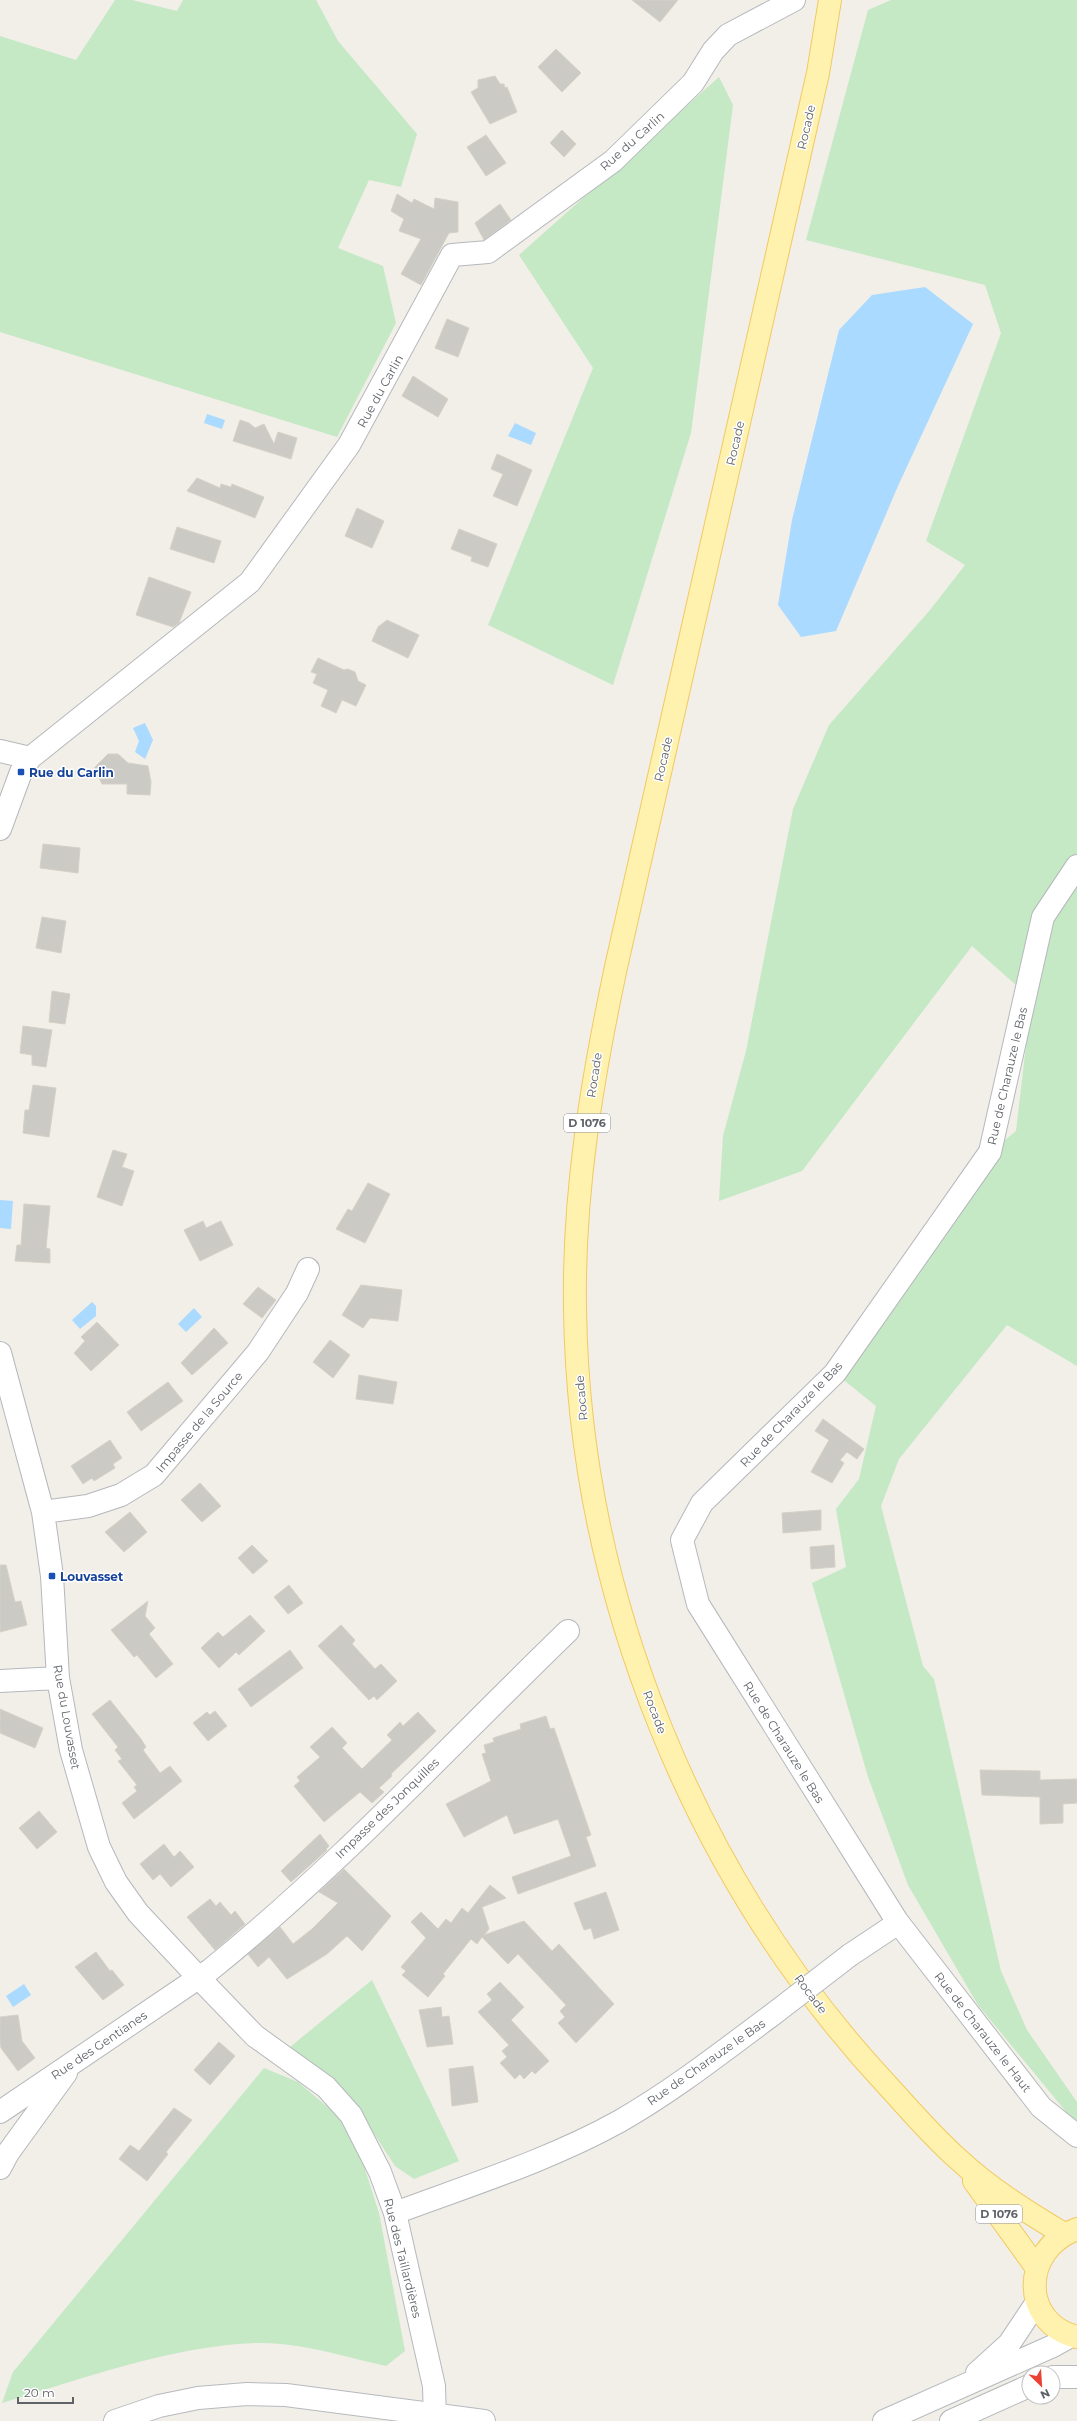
<svg xmlns="http://www.w3.org/2000/svg" width="1077" height="2421" viewBox="0 0 1077 2421" font-family="Montserrat,sans-serif">
  <style>
    .green { fill: #c5e8c5 }
    .water { fill: #aadaff }
    .building { fill: #cccac5; stroke: #d6d1c6 }
    .lines { fill: none; stroke-linecap: round; stroke-linejoin: round }
    .street-casing { stroke: #b5b8bc; stroke-width: 24 }
    .secondary-casing { stroke: #b6babf; stroke-width: 24 }
    .primary-casing { stroke: #f2c960; stroke-width: 24 }
    .street { stroke: #fff; stroke-width: 22 }
    .secondary { stroke: #fff; stroke-width: 22 }
    .primary { stroke: #fff2af; stroke-width: 22 }
    .street-bridge-casing { stroke: #b5b8bc; stroke-width: 24; stroke-linecap: butt }
    .street-bridge { stroke: #fff; stroke-width: 22 }
    .transit-dot { fill: #1a4fb4; stroke: #fff; stroke-width: 1.5 }
    .labels { text-anchor: middle; dominant-baseline: central; stroke-width: 3; stroke-linejoin: round; paint-order: stroke }
    .shield { fill: #fff; stroke: #8f9295; stroke-width: 1 }
    .shield-label { font-size: 11px; font-weight: bold; fill: #5f6368 }
    .street-label { font-size: 12px; fill: #5f6368; stroke: #fff }
    .transit-label { font-size: 12px; font-weight: bold; fill: #164399; stroke: #fff; text-anchor: start }
  </style>
  <rect width="100%" height="100%" fill="#f1efe8"/>
  <path class="green" d="M115 0H132L177 11 183 0H316L338 41 417 134 401 187 369 180 338 248 383 266 396 323 337 437 0 332V36L76 60Z
    M891 0H1077V1366L1007 1325 899 1459 881 1506 923 1666 934 1679 1001 1971 1027 2030 1077 2102V2120L1072 2119 978 2005 908 1885 868 1777 812 1583 846 1567 836 1509 859 1479 876 1406 835 1373 990 1152 1016 1131 1028 1029 1016 985 972 946 802 1171 719 1201 723 1136 746 1051 793 809 829 725 930 610 965 565 926 541 1001 333 985 285 806 240 868 10Z
    M719 77 733 105 691 433 613 685 488 625 593 368 519 255Z
    M372 1980 459 2161 414 2179 395 2166 356 2106 290 2047Z
    M264 2068 298 2082 337 2115 361 2157 379 2213 405 2351 386 2366C345 2357 300 2342 258 2343 175 2345 81 2379 2 2403L13 2372Z"/>
  <path class="water" d="M925 287 973 324 898 486 836 631 801 637 778 605 792 520 839 330 872 295Z
    M207 414 225 420 222 429 204 423Z
    M515 423 536 433 531 445 508 436Z
    M145 723 153 740 145 759 135 752 139 741 133 728Z
    M0 1200 13 1201 11 1229 0 1228Z
    M92 1302 96 1306V1316L80 1329 72 1320Z
    M194 1308 202 1317 186 1332 178 1324Z
    M24 1984 31 1995 13 2007 6 1996Z"/>
  <path class="building" d="M632 0H678L660 22Z
    M556 49 581 73 562 92 538 67Z
    M495 76 500 84H504L505 88 507 87 517 112 490 124 471 92 478 88V80Z
    M562 130 576 144 564 157 550 143Z
    M486 135 506 163 486 176 467 147Z
    M397 194 412 203 414 199 434 209 435 198 458 202V232L449 233 421 285 401 274 421 239 399 231 404 219 391 211Z
    M500 204 511 220 484 240 475 223Z
    M447 319 469 328 458 357 435 348Z
    M413 376 448 399 438 417 402 396Z
    M240 420 249 423 255 428 264 424 274 444 278 432 297 438 291 459 233 441Z
    M497 454 532 470 517 506 493 496 503 474 491 469Z
    M197 478 220 488 221 484 231 487 232 484 264 497 255 518 187 491Z
    M357 508 384 521 372 548 345 536Z
    M177 527 221 541 214 563 170 549Z
    M459 529 497 544 488 567 471 561 472 557 451 549Z
    M149 577 191 592 179 623 173 627 136 615Z
    M387 620 419 635 408 658 372 641 378 627Z
    M318 658 344 670 348 669 355 672 358 681 366 685 356 706 342 700 336 713 321 706 328 690 313 683 317 674 311 672Z
    M108 754H118L128 763 148 766 151 782 150 795 127 794V784H102L94 768Z
    M43 844 80 848 78 873 40 868Z
    M42 917 66 921 61 953 36 948Z
    M52 991 70 994 65 1024 49 1022Z
    M23 1026 52 1030 46 1067 32 1065V1055L20 1053Z
    M33 1085 56 1088 49 1137 23 1133 25 1110H29Z
    M113 1150 127 1154 122 1167 134 1171 122 1206 97 1197Z
    M368 1183 390 1194 365 1243 336 1229 348 1209 352 1211Z
    M24 1204 50 1206 46 1248 50 1249V1263L15 1261 17 1245H21Z
    M203 1221 206 1228 221 1221 233 1245 200 1261 184 1230Z
    M361 1285 402 1290 398 1321 370 1318 363 1328 342 1315Z
    M258 1287 276 1300 262 1318 243 1304Z
    M97 1322 119 1345 91 1371 74 1353 85 1341 81 1337Z
    M214 1328 228 1343 192 1375 181 1363Z
    M330 1340 350 1355 333 1378 313 1362Z
    M359 1375 397 1382 393 1404 356 1399Z
    M168 1382 183 1401 141 1431 127 1412Z
    M823 1419 864 1449 857 1459 847 1452 840 1460 844 1463 832 1483 811 1472 829 1440 815 1431Z
    M110 1440 122 1458 113 1464 115 1468 94 1481 92 1478 83 1484 71 1466Z
    M200 1483 221 1506 202 1522 181 1500Z
    M821 1510V1530L783 1533 782 1513Z
    M130 1512 147 1532 124 1552 105 1532Z
    M252 1545 268 1561 253 1574 238 1558Z
    M834 1545 835 1567 811 1569 810 1547Z
    M0 1565H6L15 1602 21 1601 27 1625 0 1632Z
    M289 1585 303 1603 288 1614 274 1597Z
    M148 1601 145 1616 155 1628 149 1634 173 1664 156 1678 137 1655 134 1657 111 1630Z
    M250 1615 265 1631 239 1655 236 1652 219 1668 201 1648 218 1632 223 1637Z
    M341 1625 355 1640 352 1644 375 1669 381 1664 397 1681 377 1700 374 1696 369 1700 318 1646Z
    M290 1650 303 1668 251 1707 238 1689Z
    M110 1700 141 1739 146 1747 143 1750 160 1773 170 1766 182 1781 134 1819 122 1803 137 1791 134 1787 137 1785 118 1761 122 1759 115 1750 118 1747 92 1714Z
    M0 1709 43 1728 35 1748 0 1733Z
    M215 1711 227 1726 208 1741 193 1723 207 1712 210 1715Z
    M418 1712 436 1731 391 1774 392 1776 379 1788 384 1792 372 1803 360 1792 324 1822 294 1786 300 1781 297 1777 320 1757 310 1747 332 1727 347 1743 342 1748 362 1769 392 1740 387 1735 400 1722 403 1726Z
    M546 1716 550 1729 554 1728 591 1835 586 1837 596 1866 518 1894 512 1877 571 1856 558 1819 514 1834 507 1815 464 1837 446 1804 491 1781 482 1754 486 1753 484 1745 494 1742 493 1738 521 1729 520 1724Z
    M980 1770 1040 1771V1780L1077 1779V1803L1063 1804V1823L1040 1824V1797L982 1795Z
    M39 1811 57 1832 37 1849 19 1828Z
    M320 1834 329 1846 326 1849 327 1850 291 1882 281 1871Z
    M164 1844 174 1857 180 1851 194 1867 171 1887 160 1874 153 1880 140 1864Z
    M344 1869 391 1916 362 1951 347 1936 327 1954 287 1979 269 1957 258 1967 248 1954 280 1927 293 1944 312 1929 338 1903 319 1892Z
    M490 1885 506 1898 482 1907 489 1929 484 1935 524 1921 552 1951 559 1944 614 2004 576 2043 558 2023 565 2017 560 2011 566 2005 518 1954 508 1964 482 1937 477 1944 471 1939 443 1974 445 1976 428 1997 402 1975 406 1971 401 1967 426 1938 411 1922 421 1912 438 1929 446 1919 451 1923 462 1908 468 1913Z
    M606 1892 619 1930 594 1939 591 1928 584 1930 574 1903Z
    M210 1899 216 1906 220 1902 231 1915 235 1911 245 1924 215 1950 187 1917Z
    M96 1952 110 1971 112 1970 124 1985 103 2000 75 1967Z
    M500 1982 524 2007 511 2020 549 2061 535 2074 532 2071 524 2079 520 2074 515 2079 500 2063 507 2057 502 2051 509 2045 478 2012 492 2000 487 1994Z
    M441 2007 442 2017 449 2016 453 2044 427 2047 419 2010Z
    M18 2015 22 2041 35 2058 18 2071 1 2048 0 2040V2017Z
    M219 2042 235 2056 210 2085 194 2070Z
    M473 2066 478 2102 452 2106 449 2069Z
    M174 2108 192 2120 166 2152 168 2154 147 2181 119 2159 130 2145 139 2151Z"/>
  <g class="lines">
    <g class="street-casing">
      <path id="street" d="M0 751 30 758
        M0 829 21 772 30 758 250 582 349 445 452 255 488 252 613 161 693 83 713 51 728 35 794 0
        M1077 866 1043 917 990 1152 835 1373 702 1503 682 1540 698 1604 897 1921 1041 2107 1077 2136
        M0 1353 43 1512 52 1576 58 1678 71 1750 99 1847 116 1882 138 1913 199 1978 255 2036 326 2087 351 2115 380 2172 395 2213 434 2386 435 2421
        M43 1512 88 1506 121 1495 154 1475 258 1352 297 1293 308 1269
        M0 1681 58 1678
        M850 1955 892 1927 897 1921
        M0 2112 210 1970C338 1867 450 1745 568 1631
        M0 2168 8 2153 66 2073
        M395 2213C470 2185 550 2160 620 2121 674 2090 722 2052 772 2015
        M1053 2377H1077
        M951 2421 1029 2386"/>
    </g>
    <g class="secondary-casing">
      <path id="secondary" d="M977 2373 1009 2344 1037 2302
        M115 2421 159 2406 198 2398 247 2394 286 2395 484 2421
        M884 2421 1053 2346 1071 2336"/>
    </g>
    <g class="primary-casing">
      <path id="primary" d="M830 0 818 73 616 967C592 1080 573 1193 575 1309 579 1594 694 1878 888 2086 911 2111 933 2137 958 2159 989 2188 1027 2212 1064 2234
        M974 2181 1036 2267
        M1077 2229C1021 2249 1020 2323 1077 2337"/>
    </g>
    <use href="#street" class="street"/>
    <use href="#secondary" class="secondary"/>
    <use href="#primary" class="primary"/>
    <g class="street-bridge-casing">
      <path id="street-bridge" d="M772 2015 850 1955"/>
    </g>
    <use href="#street-bridge" class="street-bridge"/>
  </g>
  <g class="transit-dot">
    <rect x="17" y="768" width="8" height="8" rx="2"/>
    <rect x="48" y="1572" width="8" height="8" rx="2"/>
  </g>
  <g class="labels">
    <g class="shield">
      <rect x="564" y="1114" width="46" height="18" rx="3"/>
      <rect x="976" y="2205" width="46" height="18" rx="3"/>
    </g>
    <g class="shield-label">
      <text x="587" y="1123">D 1076</text>
      <text x="999" y="2214">D 1076</text>
    </g>
    <g class="street-label">
      <text transform="translate(806 127) rotate(-77)">Rocade</text>
      <text transform="translate(632 141) rotate(-42)">Rue du Carlin</text>
      <text transform="translate(380 391) rotate(-61)">Rue du Carlin</text>
      <text transform="translate(735 443) rotate(-77)">Rocade</text>
      <text transform="translate(663 759) rotate(-77)">Rocade</text>
      <text transform="translate(594 1075) rotate(-81)">Rocade</text>
      <text transform="translate(1007 1076) rotate(-77)">Rue de Charauze le Bas</text>
      <text transform="translate(581 1398) rotate(-95)">Rocade</text>
      <text transform="translate(791 1414) rotate(-46)">Rue de Charauze le Bas</text>
      <text transform="translate(199 1422) rotate(-50)">Impasse de la Source</text>
      <text transform="translate(655 1712) rotate(69)">Rocade</text>
      <text transform="translate(67 1717) rotate(80)">Rue du Louvasset</text>
      <text transform="translate(784 1742) rotate(58)">Rue de Charauze le Bas</text>
      <text transform="translate(387 1808) rotate(-44)">Impasse des Jonquilles</text>
      <text transform="translate(811 1994) rotate(53)">Rocade</text>
      <text transform="translate(983 2032) rotate(52)">Rue de Charauze le Haut</text>
      <text transform="translate(99 2045) rotate(-34)">Rue des Gentianes</text>
      <text transform="translate(706 2062) rotate(-35)">Rue de Charauze le Bas</text>
      <text transform="translate(403 2258) rotate(76)">Rue des Taillardières</text>
    </g>
    <g class="transit-label">
      <text x="29" y="772">Rue du Carlin</text>
      <text x="60" y="1576">Louvasset</text>
    </g>
  </g>
  <g transform="translate(1041 2385) rotate(155)"><circle r="19" fill="#ffffff" stroke="#bfc1c3"/>
  <path d="M0-3L7 15L0 10L-7 15Z" fill="#ea4335"/>
  <text y="-6" font-size="11" font-weight="bold" text-anchor="middle" fill="#5f6368">N</text>
  </g>
  <path d="M18 2397v6h55v-6" fill="none" stroke="#5f6368" stroke-width="2"/>
  <text x="24" y="2397" font-size="12" fill="#5f6368" stroke="#ffffff" stroke-width="3" paint-order="stroke">20 m</text>
</svg>
